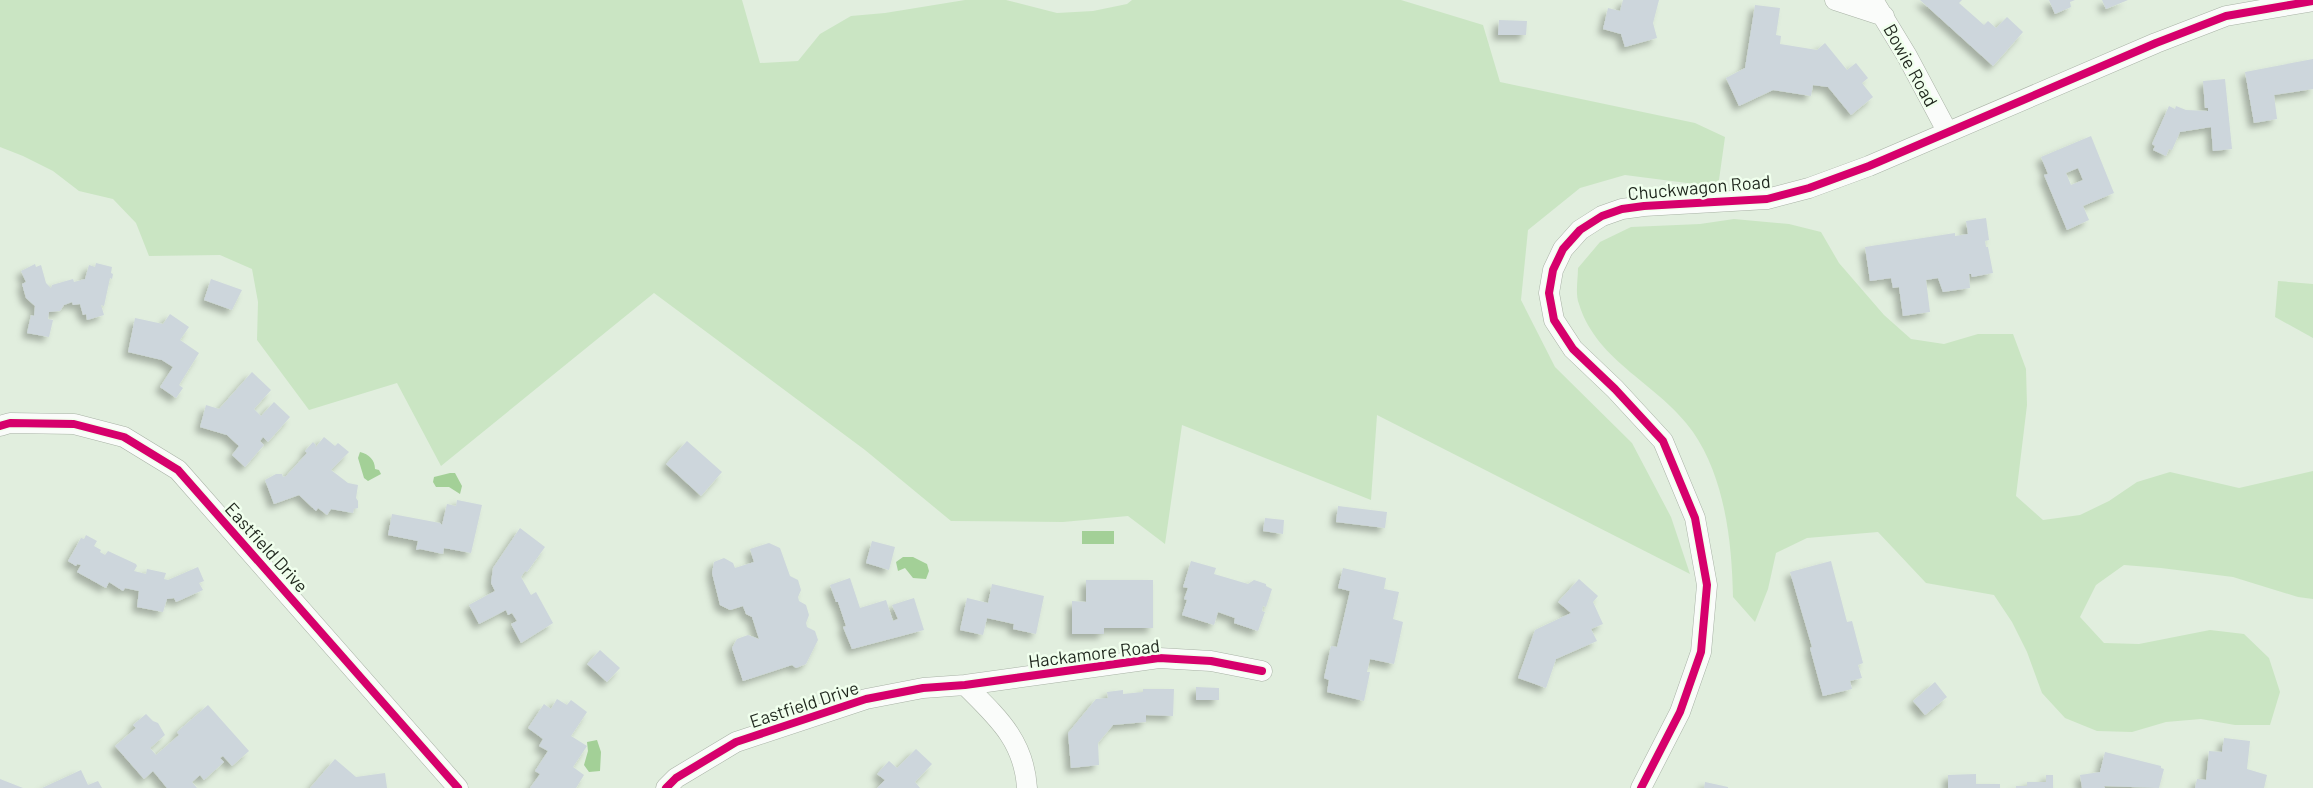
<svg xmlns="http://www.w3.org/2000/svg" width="2313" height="788" viewBox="0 0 2313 788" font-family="Barlow,sans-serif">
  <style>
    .green { fill: #cae5c3 }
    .water { fill: #a3d097 }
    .building { fill: #cdd6dc; fill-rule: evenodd; filter: url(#shadow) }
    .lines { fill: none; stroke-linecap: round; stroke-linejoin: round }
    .street-casing { stroke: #a8b2a5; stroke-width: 21 }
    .street { stroke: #fafcfa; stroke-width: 20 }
    .cycleway-casing { stroke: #f0ffed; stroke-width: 11 }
    .cycleway { stroke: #d6006c; stroke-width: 8 }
    .labels { text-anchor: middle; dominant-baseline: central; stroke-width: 5; stroke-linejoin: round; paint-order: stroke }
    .street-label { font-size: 18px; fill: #1e261c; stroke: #f0ffed }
  </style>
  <defs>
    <filter id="shadow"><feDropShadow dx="-5" dy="5" stdDeviation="3" flood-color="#0004"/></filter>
  </defs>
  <rect width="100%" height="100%" fill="#e1eede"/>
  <path class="green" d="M0 0H742L760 63 798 61 820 34 851 16 885 13 965 0H1006L1057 13 1093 11 1127 4 1132 0H1401L1483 25 1500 82 1695 123 1725 137 1718 187 1625 175 1580 188 1528 230 1521 300 1555 367 1632 443 1671 517 1690 574 1377 415 1371 500 1182 425 1165 544 1128 516 1063 522 951 521 865 450 654 293 441 466 397 383 309 410 257 340 258 302 252 269 220 255 149 256 136 223 113 199 79 191 53 171 23 156 0 147Z
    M1734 219 1789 224 1821 232 1839 263 1884 315 1911 339 1944 344 1978 334H2013L2026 369 2027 405 2016 496 2043 520 2080 515 2109 501 2137 482 2170 472 2239 488 2313 471V599L2298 597 2233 577 2161 568 2124 565 2096 585 2080 617 2104 643 2139 644 2210 630 2244 634 2269 658 2280 692 2270 725H2235L2201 719 2166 722 2132 732 2097 731 2065 718 2042 693 2027 652 2012 622 1994 595 1926 583 1878 532 1807 538 1776 553 1768 589 1755 622 1733 597C1732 543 1725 478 1693 432 1660 384 1597 363 1579 304 1575 294 1578 279 1578 268L1600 242 1631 227 1700 224Z
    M2278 281 2313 284V338L2275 317Z"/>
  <path class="water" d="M360 452C369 454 375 460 375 469L379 470 381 474 368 481 364 478 358 458Z
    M450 473H455L462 486 460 494 449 487H436L433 482 434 477Z
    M1082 531H1114V544H1082Z
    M903 557H913L927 564 929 571 926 579 913 578 905 568 898 571 896 562Z
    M597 740 601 752 600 771 589 772 584 765 588 751 587 742Z"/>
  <path class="building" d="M1623 0H1659L1653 23 1657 38 1625 47 1621 34 1603 29 1608 8 1620 11Z
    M1920 0H1962L1959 3 1984 25 1988 21 1996 28 2007 17 2023 32 1993 66Z
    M2049 0H2075L2070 2 2071 7 2055 14Z
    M2102 0H2128L2106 9Z
    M1755 5 1780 8 1776 35 1781 36 1780 44 1817 50 1825 43 1847 70 1856 63 1868 78 1862 83 1873 97 1851 115 1828 87 1813 85 1811 96 1773 90 1739 106 1726 78 1745 68Z
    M1499 20 1527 21 1526 35H1498Z
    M2313 59V89L2274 95 2277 119 2254 123 2245 72Z
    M2225 79 2232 149 2213 151 2211 127 2180 132 2172 150 2169 149 2166 156 2153 150 2155 146 2152 144 2169 106 2175 109 2176 106 2186 110 2208 111V108H2205L2203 81Z
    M2091 136 2114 193 2083 206 2089 220 2067 230 2044 175 2048 174 2041 157ZM2078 168 2083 180 2071 185 2066 173Z
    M1986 218 1989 240 1985 241 1986 247H1988L1993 273 1972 277 1971 274H1969L1970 288 1943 292 1938 278 1926 280 1930 312 1903 316 1899 287 1893 288 1891 278 1870 281 1865 247 1955 233V236L1968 234 1966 221Z
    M96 263 112 267 111 273 113 274 112 279 110 278 104 306 101 305 104 315 87 320 86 314 83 315 80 304 73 305 72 302 64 305 60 311 49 312 48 319 53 320 49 337 27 333 31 315 34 316 35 306 26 298 22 284 26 282 21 271 35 264 36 267 41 265 46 283 51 288 52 285 73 279 74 282 85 279 89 265 95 267Z
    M211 279 242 290 232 310 204 300Z
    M170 314 189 327 180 340 199 353 179 385 183 388 176 398 160 387 173 367 162 360 128 352 135 318 163 324Z
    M252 372 271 390 254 409 261 416 274 402 290 417 268 442 263 437 260 441 264 445 245 467 232 455 239 446 227 435 200 427 206 405 219 409Z
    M324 437 335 446 338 443 349 452 331 470 348 483 358 485 356 498 358 501V508L354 509 353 513 331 509 327 515 318 508 316 511 299 495 274 504 265 480 276 474H282L283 477 286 476 307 453 305 451 313 442 316 445 315 448Z
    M687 441 722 472 701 496 666 464Z
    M457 500 482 505 471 553 444 548 443 554 420 549 416 550 418 541 388 535 392 514 440 523 442 525 447 504 456 506Z
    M1338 506 1387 512 1385 528 1336 522Z
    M1265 518 1284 520 1283 534 1263 531Z
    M520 528 545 547 527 572 525 571 521 577 531 595 536 592 553 623 521 643 511 624 517 621 512 613 508 615 506 610 479 624 469 605 495 591 491 583 493 568Z
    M86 535 97 541 94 546 101 550 100 552 105 555 108 551 136 564 137 566 134 571 146 574 147 569 166 573 164 579 168 580 198 567 204 581 199 583 203 590 176 602 174 598 167 599 163 612 137 607 139 591 125 588 123 591 109 582 106 588 77 572 81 565 77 564 76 566 68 561 81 538 84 539Z
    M872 541 895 547 889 570 866 563Z
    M769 543 780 548 790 576 798 580 801 590 798 597 799 601 806 605 809 615 806 623 807 627 815 631 818 640 806 664 796 668 792 665 743 681 732 648 737 639 748 635 759 639 752 617 746 614 743 606 730 610 720 605 712 573 714 562 724 558 733 563 735 568 754 562 750 549Z
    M1191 561 1216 568 1214 574 1248 584 1254 580 1266 584V586L1272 589 1266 607 1263 606 1262 611 1265 612 1258 631 1234 623 1235 618 1218 612 1214 625 1182 615 1187 600 1184 599 1188 588 1183 587Z
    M1831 561 1847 622 1852 621 1863 663 1858 665 1862 678 1850 681 1852 689 1823 696 1810 648 1812 647 1790 572Z
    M1343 568 1386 578 1384 589 1399 592 1393 619 1403 622 1394 664 1370 659 1367 672H1370L1364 701 1327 692 1329 680 1324 678 1331 646 1337 647 1350 591 1338 588Z
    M850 578 860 608 886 600 893 621 898 619 892 605 914 598 924 630 852 649 843 627 846 626 838 602H836L830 585Z
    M1579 579 1598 596 1593 602 1603 624 1591 629 1597 641 1556 659 1546 688 1518 678 1535 630 1571 613 1558 602Z
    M1086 580H1153V628H1104V634H1072V601L1086 602Z
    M992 584 1044 596 1036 634 1013 629 1014 624 987 618 983 635 960 630 967 598 988 603Z
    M600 650 620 668 607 682 587 664Z
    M1935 682 1947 697 1925 715 1913 701Z
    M1196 687 1219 688V700H1196Z
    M1143 689H1174L1173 716 1146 715V722L1113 725 1098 743 1099 765 1071 768 1068 733 1096 699 1108 698 1107 692 1123 690V694L1143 692V695Z
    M557 699 567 705 571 700 587 712 571 736 587 746 573 767 584 775 576 788H530L540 774 535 771 548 751 539 746 543 739 528 728 544 704 551 709Z
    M208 705 249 751 232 766 223 756 220 758 224 762 204 780 200 775 192 782 197 788H167L153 771 144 779 115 746 136 728 133 725 146 714 153 721 158 723 165 735 150 748 156 755 179 735 177 732Z
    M2224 738 2250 741 2247 769 2267 775 2264 788H2195L2197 779 2206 780 2209 751 2222 752Z
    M916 749 932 764 915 782 920 788H877L885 780 877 774 889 761 897 768Z
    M2105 752 2161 766V768L2164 769 2159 788 2104 786 2105 788H2082L2080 775 2100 772Z
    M335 759 356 777 385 773 387 788H310Z
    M81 770 88 785 98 781 102 788H42Z
    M1976 774V784H2000V788H1948V775Z
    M2046 775H2053V788H2016V786H2027V782H2046Z
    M0 779 23 788H0Z
    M1705 782 1728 787V788H1704Z"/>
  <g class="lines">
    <g class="street-casing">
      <path id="street" d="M1835 0 1884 16
        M1873 0 1907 56 1947 131
        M0 426 10 423 74 424 124 437 178 470 458 788
        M965 685C997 717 1024 740 1027 788
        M666 788 676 778 736 742 866 699 923 688 965 685 1159 658 1211 661 1262 671
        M1641 788 1680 712 1701 652 1707 585 1695 518 1663 441 1615 389 1573 349 1554 320 1549 293 1553 270 1563 249 1580 230 1602 216 1622 209 1644 206 1767 199 1809 188 1869 166 2156 43 2226 16 2313 1"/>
    </g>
    <use href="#street" class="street"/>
    <g class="cycleway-casing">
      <path id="cycleway" d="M0 426 10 423 74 424 124 437 178 470 458 788
        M666 788 676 778 736 742 866 699 923 688 965 685 1159 658 1211 661 1262 671
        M1641 788 1680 712 1701 652 1707 585 1695 518 1663 441 1615 389 1573 349 1554 320 1549 293 1553 270 1563 249 1580 230 1602 216 1622 209 1644 206 1767 199 1809 188 1869 166 2156 43 2226 16 2313 1"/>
    </g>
    <use href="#cycleway" class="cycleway"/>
  </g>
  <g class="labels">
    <g class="street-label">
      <text transform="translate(1911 65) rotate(61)">Bowie Road</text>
      <text transform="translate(1699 187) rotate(-5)">Chuckwagon Road</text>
      <text transform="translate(267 547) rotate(48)">Eastfield Drive</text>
      <text transform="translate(1094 653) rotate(-7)">Hackamore Road</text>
      <text transform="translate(804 704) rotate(-18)">Eastfield Drive</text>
    </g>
  </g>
</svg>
